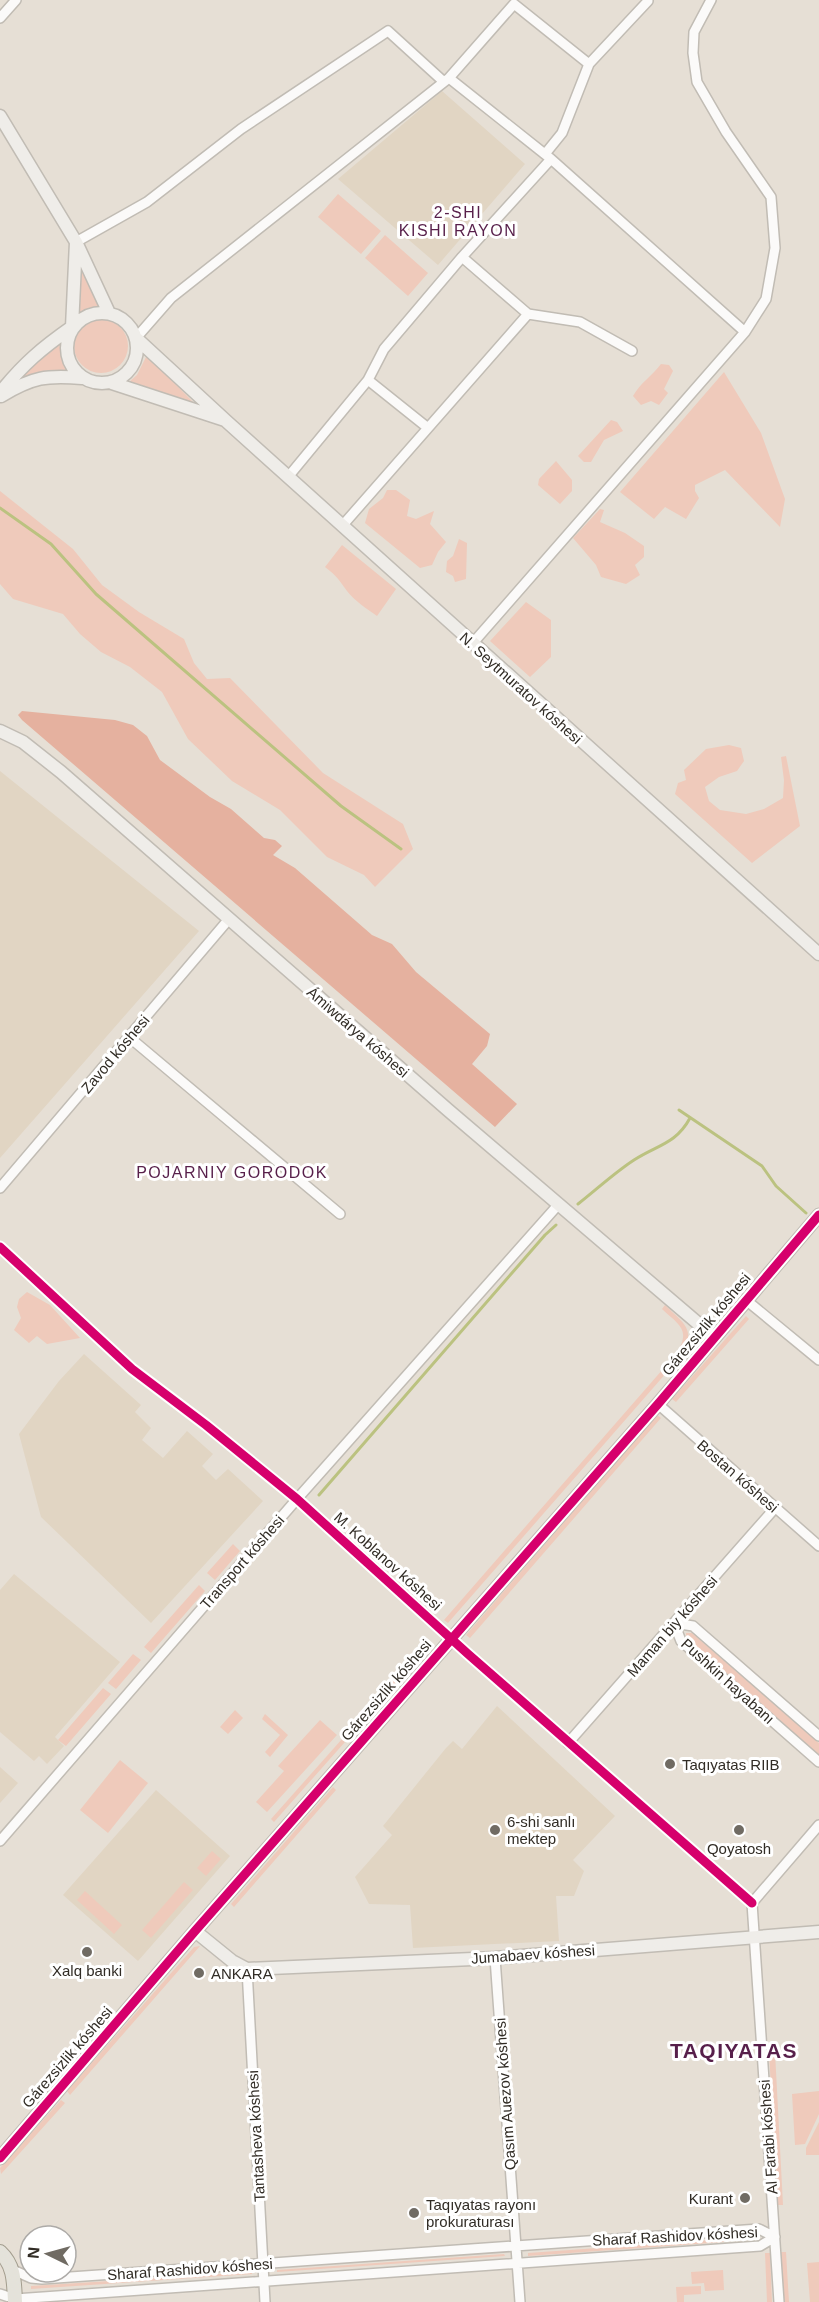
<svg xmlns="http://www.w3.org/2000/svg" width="819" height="2302" viewBox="0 0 819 2302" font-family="Arial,sans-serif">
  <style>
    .built { fill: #e1d5c3 }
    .green { fill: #efcabb }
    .forest { fill: #e5b19f }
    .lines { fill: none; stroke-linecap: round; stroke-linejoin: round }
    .stream { stroke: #bbc280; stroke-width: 3 }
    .street-casing { stroke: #c1bcb4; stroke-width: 12 }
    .secondary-casing { stroke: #c1bcb4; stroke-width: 15 }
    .primary-casing { stroke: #a39d8e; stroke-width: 16 }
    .street { stroke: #fbfaf9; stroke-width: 9 }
    .secondary { stroke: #efede9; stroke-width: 12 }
    .primary { stroke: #e4e2da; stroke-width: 14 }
    .cycleway-casing { stroke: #fff; stroke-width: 13 }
    .cycleway { stroke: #d6006c; stroke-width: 9 }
    .poi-dot { fill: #706b63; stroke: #fff; stroke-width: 2 }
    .labels { text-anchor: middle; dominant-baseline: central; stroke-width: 6; stroke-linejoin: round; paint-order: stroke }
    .street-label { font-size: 15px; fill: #312c25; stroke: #fff }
    .poi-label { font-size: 15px; fill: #312c25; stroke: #fff; text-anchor: start }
    .neighbourhood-label { font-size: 16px; letter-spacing: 1.5px; fill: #571f4a; stroke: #fff }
    .district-label { font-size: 21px; font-weight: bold; letter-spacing: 1.5px; fill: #571f4a; stroke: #fff }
  </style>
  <rect width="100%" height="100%" fill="#e6dfd5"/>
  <path class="built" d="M442 91 525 164 438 265 338 179Z
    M0 771 199 931 0 1158Z
    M84 1354 141 1405 135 1412 151 1428 142 1440 163 1458 187 1431 213 1454 202 1466 216 1480 228 1469 263 1501 151 1623 41 1517 19 1434 59 1381Z
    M14 1574 120 1662 55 1737 64 1746 47 1764 39 1756 34 1761 0 1732V1590Z
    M497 1706 615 1816 573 1860 584 1871 574 1896H556L559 1941 413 1948 410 1905 369 1904 355 1877 392 1835 383 1826 446 1748 453 1741 462 1749Z
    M0 1767 18 1783 0 1803Z
    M156 1790 230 1856 138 1961 63 1895Z"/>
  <path class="green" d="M338 194 381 231 361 254 318 217Z
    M385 235 428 273 408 296 365 258Z
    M80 261 103 309 84 312 76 317Z
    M74 346a27 27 0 1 1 54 0a27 27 0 1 1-54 0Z
    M61 340V354L68 372H43L20 379 33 364Z
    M147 355 194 403 129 382 137 375Z
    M661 364 669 365 673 371 664 389 668 393 659 405 651 401 641 405 633 396C640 383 652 376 661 364Z
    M724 372 761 433 785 499 780 527 725 470 695 485V491L699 498 686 519 665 507 654 519 620 492Z
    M611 420 617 422 623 431 604 440 591 462H584L578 456Z
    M556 461 572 480V491L560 504 538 485 539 479Z
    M387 490H396L410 500 407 516 416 519 434 511 430 524 446 542 438 552 432 565 420 568 365 523 369 509 383 498Z
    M0 491 73 549 102 585 139 612 184 639 194 663 207 679 230 678 323 773 403 824 413 849 375 887 364 875 327 857 280 810 232 781 188 739 162 692 130 667 101 652 80 634 63 614 13 599 0 584Z
    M600 509 604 510 600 522 625 533 644 546V557L635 565 640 575 626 584 601 577 596 565 573 538Z
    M459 539 467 543 466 579 455 582 453 576 446 572 447 561 453 556Z
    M342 545 396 589 377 616C367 609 355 601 347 591 339 580 337 576 325 567Z
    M526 602 551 620V657L530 677 490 641Z
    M729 745 741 748 744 761 737 771 719 777 705 787 709 801 720 810 746 814 764 809 783 798 784 780 781 757 786 756 800 826 752 863 675 794 678 783 686 780 684 770 706 749Z
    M27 1292 50 1305 80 1338 47 1344 37 1336 29 1343 14 1330 21 1318 17 1307 19 1299Z
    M665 1305C684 1324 697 1329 681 1356L448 1623 444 1620 677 1353C691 1329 679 1325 662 1309Z
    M746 1316 749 1319 676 1402 672 1399Z
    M657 1415 661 1418 470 1638 466 1635Z
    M233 1544 240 1551 215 1580 207 1573Z
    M199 1585 205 1591 151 1653 144 1647Z
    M686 1633H692L819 1743V1755L686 1640Z
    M419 1649 423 1652 352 1732 348 1729Z
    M133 1654 141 1660 116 1689 108 1683Z
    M103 1688 111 1694 66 1746 58 1740Z
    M235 1710 243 1718 228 1734 220 1727Z
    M265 1714 288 1735 270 1757 265 1752 280 1735 262 1719Z
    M320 1720 337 1735 267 1812 256 1802 284 1771 278 1766Z
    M342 1739 345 1742 274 1822 271 1819Z
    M120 1760 148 1783 108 1833 80 1810Z
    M333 1787 336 1790 234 1907 231 1904Z
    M212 1851 221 1859 206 1876 197 1868Z
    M184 1882 193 1890 151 1938 142 1930Z
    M85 1891 122 1925 114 1934 77 1900Z
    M200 1946 70 2095 67 2091 194 1947Z
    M775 2052 783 2205H778L769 2053Z
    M819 2091V2114L805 2144 795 2145 792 2094Z
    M61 2100 65 2103 1 2174 0 2168Z
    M819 2122V2155H806V2148Z
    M724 2239V2242L528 2256V2253Z
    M781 2252H786L789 2302H784Z
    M765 2253H770L772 2302H767Z
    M504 2254 505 2256 277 2272V2270Z
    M819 2262V2302H810L807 2263Z
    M723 2270 724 2290 705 2291 704 2283 692 2284 691 2272Z
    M252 2272V2274L31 2289V2286Z
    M701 2286V2294L684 2295V2302H677L676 2287Z"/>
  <path class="forest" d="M22 711 115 720 133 725 147 736 160 760 210 797 231 809 264 838 275 840 282 846 273 855 295 868 372 935 392 944 416 972 490 1034 487 1046 472 1064 517 1104 495 1127 22 720 18 715Z"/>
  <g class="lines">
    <path class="stream" d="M0 508 51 544 96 594 341 806 401 849
      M679 1110 762 1166 776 1186 806 1213
      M578 1204C596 1190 614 1173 634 1160 657 1145 676 1144 690 1118
      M319 1495 545 1235 556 1225"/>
    <g class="street-casing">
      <path id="street" d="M0 18 16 0
        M449 78 551 159 745 332
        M545 154 562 133 589 64 648 1
        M76 242 147 202 241 129 388 31 444 82
        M462 257 528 314 580 322 632 351
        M136 338 171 298 449 78 514 4 589 64
        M368 380 428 428
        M288 477 368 380 384 349 462 257 551 159
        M342 526 528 314
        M472 644 745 332 766 299 775 248 771 197 726 132 697 82 693 53 694 32 711 0
        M129 1037 340 1214
        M0 1188 229 919
        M0 1247 132 1369 206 1425 297 1499 468 1654 752 1903
        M746 1300 819 1360
        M658 1404 819 1546
        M819 1736 693 1626 674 1623 681 1641 819 1762
        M568 1743 775 1508
        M0 1841 297 1499 558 1205
        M752 1903 779 2302
        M752 1903 819 1825
        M495 1958 520 2302
        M247 1969 265 2302
        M13 2270 31 2278 42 2279 759 2229 775 2237
        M0 2294 15 2299 760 2246 775 2237"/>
    </g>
    <g class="secondary-casing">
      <path id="secondary" d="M0 116 76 242
        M67 348a35 35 0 1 1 70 0a35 35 0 1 1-70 0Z
        M112 383 225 420 136 338
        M0 393C23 364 42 348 72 327L76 242 109 313
        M1 396C33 377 46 375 82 378
        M225 420 819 954
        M0 731 23 742 61 772 448 1110 714 1337
        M195 1931 232 1961 247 1969 495 1958 819 1932
        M0 2158 195 1931 658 1404 819 1215"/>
    </g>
    <g class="primary-casing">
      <path id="primary" d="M0 2252C15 2266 14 2283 15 2302"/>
    </g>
    <use href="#street" class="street"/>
    <use href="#secondary" class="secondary"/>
    <use href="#primary" class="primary"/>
    <g class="cycleway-casing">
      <path id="cycleway" d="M0 1247 132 1369 206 1425 297 1499 468 1654 752 1903
        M0 2158 195 1931 658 1404 819 1215"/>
    </g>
    <use href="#cycleway" class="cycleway"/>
  </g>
  <g class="poi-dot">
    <circle cx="670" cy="1764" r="6"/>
    <circle cx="495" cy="1830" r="6"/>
    <circle cx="739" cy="1830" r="6"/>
    <circle cx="87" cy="1952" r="6"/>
    <circle cx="199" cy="1973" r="6"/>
    <circle cx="745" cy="2198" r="6"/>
    <circle cx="414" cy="2213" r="6"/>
  </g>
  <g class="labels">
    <g class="street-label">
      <text transform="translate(521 688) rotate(42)">N. Seytmuratov kóshesi</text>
      <text transform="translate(358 1032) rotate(41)">Ámiwdárya kóshesi</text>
      <text transform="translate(115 1054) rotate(-50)">Zavod kóshesi</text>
      <text transform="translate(706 1324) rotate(-50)">Gárezsizlik kóshesi</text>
      <text transform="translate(738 1476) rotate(41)">Bostan kóshesi</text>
      <text transform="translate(388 1561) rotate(42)">M. Koblanov kóshesi</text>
      <text transform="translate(242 1562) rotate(-49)">Transport kóshesi</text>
      <text transform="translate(672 1626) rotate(-49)">Maman biy kóshesi</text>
      <text transform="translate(728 1681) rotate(42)">Pushkin hayabanı</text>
      <text transform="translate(386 1690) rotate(-49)">Gárezsizlik kóshesi</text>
      <text transform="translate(533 1954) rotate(-4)">Jumabaev kóshesi</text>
      <text transform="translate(67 2057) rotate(-49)">Gárezsizlik kóshesi</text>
      <text transform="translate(505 2094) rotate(-94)">Qasım Auezov kóshesi</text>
      <text transform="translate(256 2136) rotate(-93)">Tantasheva kóshesi</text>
      <text transform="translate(768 2137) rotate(-94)">Al Farabi kóshesi</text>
      <text transform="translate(675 2236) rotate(-3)">Sharaf Rashidov kóshesi</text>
      <text transform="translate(190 2269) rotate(-4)">Sharaf Rashidov kóshesi</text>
    </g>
    <g class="poi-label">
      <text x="682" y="1764">Taqıyatas RIIB</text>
      <text x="507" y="1821">6-shi sanlı<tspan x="507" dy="17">mektep</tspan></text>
      <text x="739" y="1848" text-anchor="middle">Qoyatosh</text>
      <text x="87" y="1970" text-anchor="middle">Xalq banki</text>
      <text x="211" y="1973">ANKARA</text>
      <text x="733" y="2198" text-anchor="end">Kurant</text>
      <text x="426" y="2204">Taqıyatas rayonı<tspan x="426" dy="17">prokuraturası</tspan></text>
    </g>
    <g class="neighbourhood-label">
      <text x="458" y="212">2-SHI<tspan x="458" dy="18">KISHI RAYON</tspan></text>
      <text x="232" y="1172">POJARNIY GORODOK</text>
    </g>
    <g class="district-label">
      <text x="734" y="2050">TAQIYATAS</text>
    </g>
  </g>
  <g transform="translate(48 2254) rotate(275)"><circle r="28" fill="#ffffff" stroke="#adaba8" stroke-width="1.5"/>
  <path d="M0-4.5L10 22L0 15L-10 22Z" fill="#706b63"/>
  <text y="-9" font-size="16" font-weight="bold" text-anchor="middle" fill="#312c25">N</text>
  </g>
</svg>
